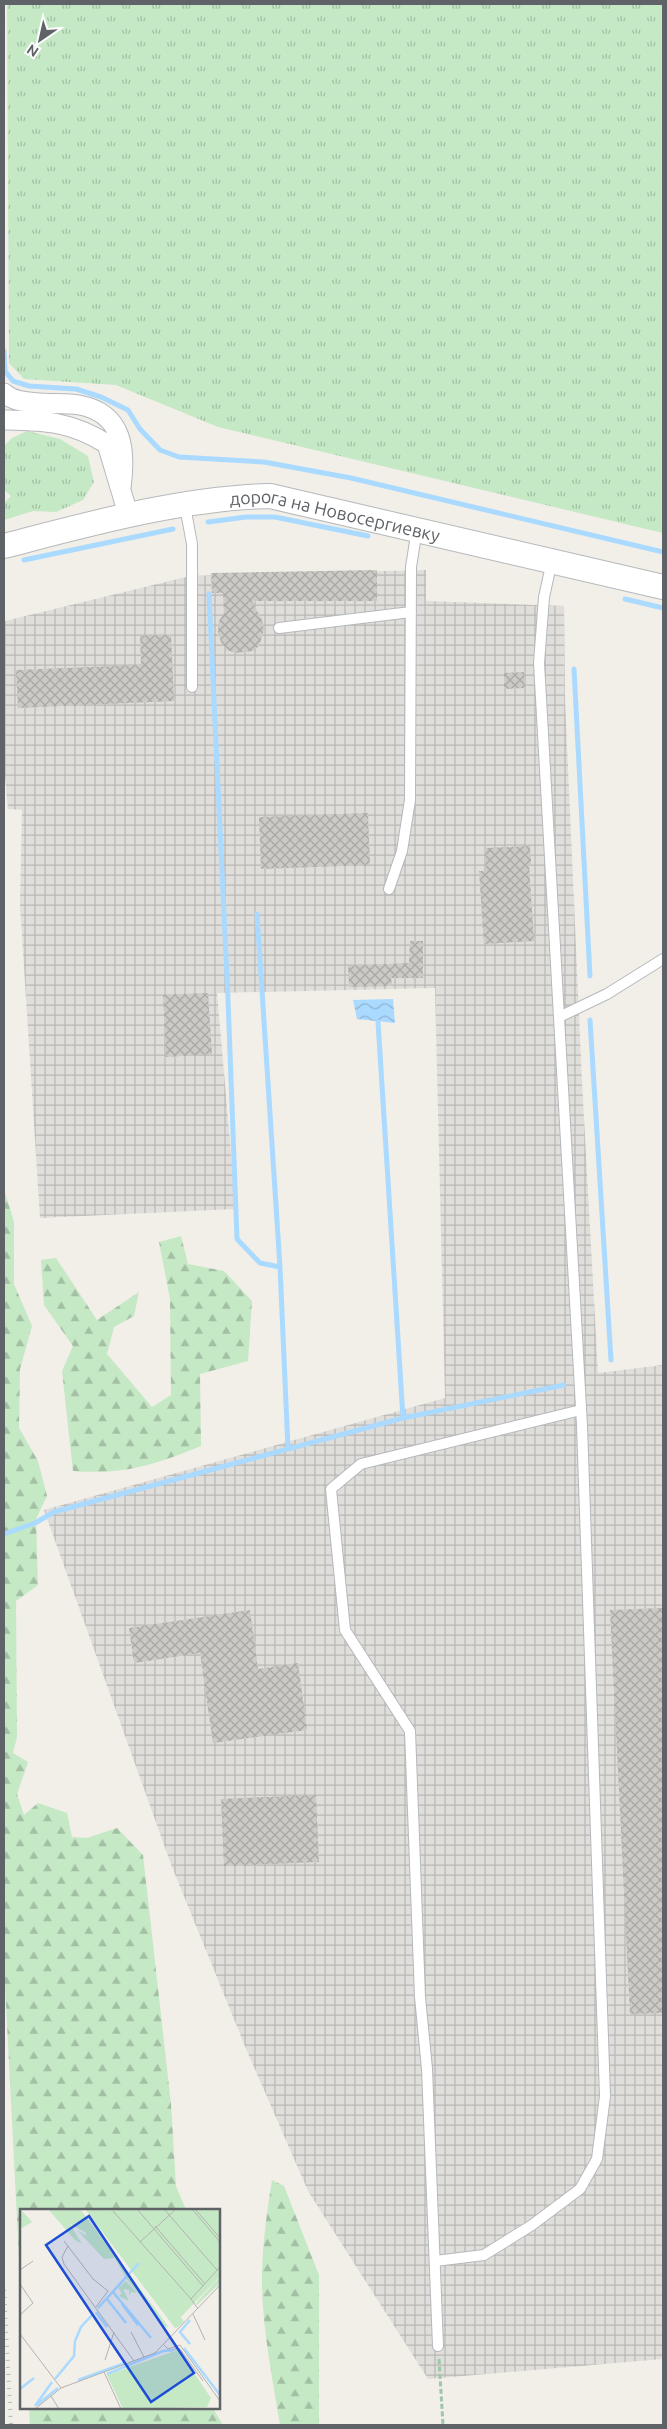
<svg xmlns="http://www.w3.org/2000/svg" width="667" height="2429" viewBox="0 0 667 2429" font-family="Ubuntu,sans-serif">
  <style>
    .industrial { fill: url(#industrial-grid) }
    .grass { fill: url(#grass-tufts) }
    .forest { fill: url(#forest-firs) }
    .water { fill: url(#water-waves) }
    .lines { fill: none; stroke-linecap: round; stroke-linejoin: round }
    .stream { stroke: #aadaff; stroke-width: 5 }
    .building { fill: url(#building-cross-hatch) }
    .service-casing { stroke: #b5b8bc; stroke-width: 12 }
    .minor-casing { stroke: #b5b8bc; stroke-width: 21 }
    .tertiary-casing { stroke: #b5b8bc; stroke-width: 26 }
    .path { stroke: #9cc7a9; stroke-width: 3; stroke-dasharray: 5 2.5; stroke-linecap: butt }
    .service { stroke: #fff; stroke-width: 10 }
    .minor { stroke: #fff; stroke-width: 19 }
    .tertiary { stroke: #fff; stroke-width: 24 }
    .rail { stroke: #b6b7b8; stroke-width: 4; stroke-dasharray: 1 6; stroke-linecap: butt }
    .labels { text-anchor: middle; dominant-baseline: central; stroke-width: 5; stroke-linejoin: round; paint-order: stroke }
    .street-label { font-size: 18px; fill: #5f6368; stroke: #fff }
    .inset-river { fill: none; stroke: #aadaff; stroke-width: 2.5 }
    .inset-road { fill: none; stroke: #b3b3b1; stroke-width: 1 }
    .view { fill: #1d4ed8; fill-opacity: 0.15; stroke: #1d4ed8; stroke-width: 2.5 }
    .inset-edge { fill: none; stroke: #5f6368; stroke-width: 2.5 }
  </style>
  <defs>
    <pattern id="industrial-grid" width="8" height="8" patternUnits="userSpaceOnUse" patternTransform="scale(1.25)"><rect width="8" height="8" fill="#e0deda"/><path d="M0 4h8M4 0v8" fill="none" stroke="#b9b8b5"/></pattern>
    <pattern id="grass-tufts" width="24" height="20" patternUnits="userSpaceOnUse" patternTransform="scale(1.25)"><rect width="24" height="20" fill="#c5e8c5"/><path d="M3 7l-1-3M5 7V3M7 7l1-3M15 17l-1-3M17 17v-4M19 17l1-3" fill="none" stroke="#a3c0a4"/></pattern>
    <pattern id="forest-firs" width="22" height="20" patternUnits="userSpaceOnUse" patternTransform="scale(1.25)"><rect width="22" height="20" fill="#c5e8c5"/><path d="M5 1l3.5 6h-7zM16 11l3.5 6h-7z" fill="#a3c0a4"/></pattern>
    <pattern id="water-waves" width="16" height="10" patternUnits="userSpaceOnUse" patternTransform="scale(1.25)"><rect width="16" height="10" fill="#aadaff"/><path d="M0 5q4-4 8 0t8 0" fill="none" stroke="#8eb4d2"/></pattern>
    <pattern id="building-cross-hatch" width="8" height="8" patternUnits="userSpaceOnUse" patternTransform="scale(1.25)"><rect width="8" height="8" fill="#cccac5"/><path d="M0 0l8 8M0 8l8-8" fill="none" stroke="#a9a8a4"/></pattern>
  </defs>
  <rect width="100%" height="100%" fill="#f1efe8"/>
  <path class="industrial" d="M426 570V601L564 606 565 700 582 1082 598 1373 663 1365V2359L428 2379 308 2191 247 2051 172 1867 44 1510 445 1398 435 988 217 993 236 1209 40 1218 20 905 22 810 8 809 4 765 5 621 190 576Z"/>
  <path class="grass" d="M7 4H663V533L218 427 116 385 24 379 9 363Z
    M27 431 60 439 88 456 94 482 83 500 56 512 33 511 4 520V503L11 496 4 490V446L12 438Z"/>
  <path class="forest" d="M4 1189 14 1222V1284L32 1326 20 1369 19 1428 38 1461 47 1496 36 1519 38 1585 16 1601 17 1737 13 1753 28 1762 17 1794 24 1815 38 1803 67 1813 72 1837 87 1838 117 1828 143 1855 171 2104 176 2186 186 2210H21V2297L4 1966Z
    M181 1236 188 1264 224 1271 252 1301 248 1361 200 1374 201 1446C154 1465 124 1475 73 1471L62 1371 73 1346 44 1305 41 1260 56 1258 97 1320 139 1292 134 1316 114 1327 107 1354 152 1407 171 1395 170 1299 159 1242Z
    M272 2180 284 2186 319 2275V2425H280C272 2375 261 2323 262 2272 263 2241 267 2210 272 2180Z
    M29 2408H213L223 2425H30Z"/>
  <path class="water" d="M393 999 395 1023 357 1019 353 1000Z"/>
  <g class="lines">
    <path class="stream" d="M4 351 5 371 13 381 29 386 76 389 101 397 128 410 140 429 160 450 179 457 264 462 351 478 663 552
      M208 522 246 517H275L368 536
      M24 560 173 529
      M209 594 228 999 237 1239 260 1263 280 1267 288 1449
      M625 599 663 608
      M574 669 590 976
      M257 914 280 1267
      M590 1020 611 1360
      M378 1022 403 1418
      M4 1534 35 1523 54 1512 403 1418 564 1385"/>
  </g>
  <path class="building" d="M377 570V601H252L262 620 264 630 259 646 253 651 236 653 227 650 221 642 218 632 219 621 224 613 223 593H212L211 573Z
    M171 635 174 701 18 708 16 670 141 665 140 636Z
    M524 672 525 688 504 689V673Z
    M368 813 370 865 261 869 259 817Z
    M530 846 531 864H529L534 941 484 944 479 871H486L485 848Z
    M410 941H423V978H391L392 986 349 987 348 966 409 963Z
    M208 993 212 1054 166 1057 163 995Z
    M663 1608V2013L630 2014 610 1610Z
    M250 1610 258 1669 298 1663 307 1730 213 1743 200 1653 134 1663 129 1628Z
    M316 1795 319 1862 224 1866 221 1799Z"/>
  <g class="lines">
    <g class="service-casing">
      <path id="service" d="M185 506 192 544V687
        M279 628 411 612
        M389 889 402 851 410 800 411 567 417 529
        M559 1017 607 994 663 959
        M435 2261 484 2255 532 2225 580 2189 597 2159 605 2096 582 1425 539 663 544 597 552 561
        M438 2346 427 2069 420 1997 410 1731 345 1630 331 1489 361 1464 581 1410"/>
    </g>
    <g class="minor-casing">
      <path id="minor" d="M4 393C14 402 28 402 40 403 53 404 67 403 79 405 124 413 126 451 121 488
        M4 420C46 421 70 421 107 444L128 514"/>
    </g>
    <g class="tertiary-casing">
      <g id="tertiary">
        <path id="s1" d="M4 546C89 524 182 498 270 496L663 587"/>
      </g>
    </g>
    <path class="path" d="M439 2359 443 2425"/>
    <use href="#service" class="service"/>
    <use href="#minor" class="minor"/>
    <use href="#tertiary" class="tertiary"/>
    <path class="rail" d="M4 2290 11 2425"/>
  </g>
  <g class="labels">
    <g class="street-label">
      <text stroke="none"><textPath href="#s1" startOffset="338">дорога на Новосергиевку</textPath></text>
    </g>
  </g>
  <g transform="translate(20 2209)">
    <rect width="200" height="200" fill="#f1efe8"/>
    <path d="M158 141 191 189 187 198 103 200 87 166Z" fill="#c5e8c5"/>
    <path d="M0 0 12 13 2 19 0 16ZM28 0H60L148 117 146 119 106 69 95 49 84 50 57 21 67 27 65 23 50 15 62 35 55 31ZM65 0H89L85 12 161 108 164 113 158 118 155 119ZM200 68V74L177 96 176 94ZM106 72 117 84 111 83 109 87V81L103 80 109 92 99 87 102 84 98 79Z" fill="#c5e8c5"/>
    <path d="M89 0H200V67L161 108 85 12Z" fill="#c5e8c5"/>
    <path class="inset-river" d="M93 83 131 129M87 90 106 114M102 95 118 116M78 99 119 54M76 103 87 118M170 135 160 123 170 111M164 139 200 186M87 165 143 142 154 141M35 170 54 147 55 132 61 118 72 106M58 171 105 154M0 180 14 169M17 196 38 179M15 197 32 173"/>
    <path class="inset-road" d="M117 0 183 77M144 0 197 61M172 0 200 33M175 0 200 29M93 2 171 90M135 17 185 75M44 32 73 70 88 82 76 98M120 33 156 0M48 37 42 48 44 55 114 152M0 61 13 52M0 75 13 94 0 106M178 100 171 90 200 58M173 105 185 131M111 123 124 148M0 125 41 179M144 136 148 140 160 136 200 192M154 140H160L183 172M85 151 94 123M84 163 101 200M31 187 39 200M15 200 41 179 135 144 200 76"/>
    <path class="view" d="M69 7 174 164 131 193 26 36Z"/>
    <rect width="200" height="200" class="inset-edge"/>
  </g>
  <rect width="667" height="2429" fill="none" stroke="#5f6368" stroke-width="10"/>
  <g transform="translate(40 40) rotate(214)" stroke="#ffffff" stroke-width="4" paint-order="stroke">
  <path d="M0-4L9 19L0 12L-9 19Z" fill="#5f6368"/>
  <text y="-8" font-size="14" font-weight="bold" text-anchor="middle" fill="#5f6368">N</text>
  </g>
</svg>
